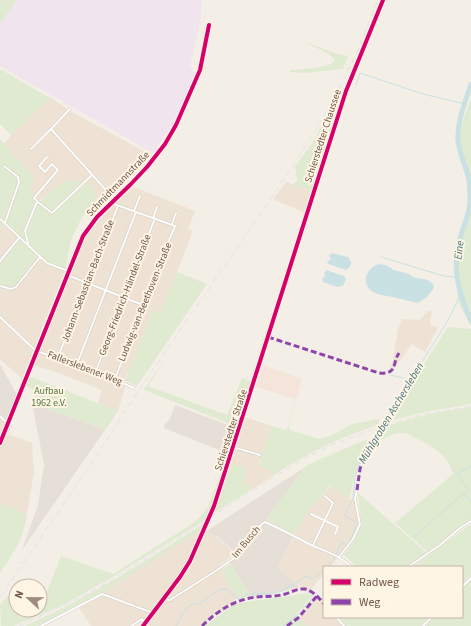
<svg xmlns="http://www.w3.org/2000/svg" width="471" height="626" viewBox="0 0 471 626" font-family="'Source Sans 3',sans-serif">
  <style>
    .residential { fill: #ede2d3 }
    .commercial { fill: #f4e4d9 }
    .industrial { fill: #e6dfd7 }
    .education { fill: #f0e5ef }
    .green { fill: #dfead1 }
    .water { fill: #c9e1e3 }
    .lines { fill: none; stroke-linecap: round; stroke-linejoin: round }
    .stream { stroke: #c9e1e3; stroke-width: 1 }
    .river { stroke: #c9e1e3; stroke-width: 5 }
    .street-casing { stroke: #d2cac2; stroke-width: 3 }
    .secondary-casing { stroke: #d4cbc3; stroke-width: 4 }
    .street { stroke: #fdfdfb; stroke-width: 2 }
    .secondary { stroke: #fdfdfb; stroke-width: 3 }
    .rail { stroke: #e3e1e3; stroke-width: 1; stroke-dasharray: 6 4; stroke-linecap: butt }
    .quiet { stroke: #8e44ad; stroke-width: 3; stroke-dasharray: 6 3; stroke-linecap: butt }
    .cycleway-casing { stroke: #fef5e5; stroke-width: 6 }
    .cycleway { stroke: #d6006c; stroke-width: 4 }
    .labels { text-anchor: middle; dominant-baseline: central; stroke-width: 4; stroke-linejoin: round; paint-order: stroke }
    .street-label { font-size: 10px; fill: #6f5749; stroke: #fef5e5 }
    .park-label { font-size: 10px; fill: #547a45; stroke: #fef5e5 }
    .water-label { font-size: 11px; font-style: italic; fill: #457681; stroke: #fef5e5 }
  </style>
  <rect width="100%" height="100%" fill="#f4efe6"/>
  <path class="residential" d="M50 97 70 111 151 155 137 170 131 165 97 199 93 195 96 192 54 189 38 202 30 194 4 144 11 135Z
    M286 182 311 191 305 213 273 199Z
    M134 187 195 211 188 229 193 231 177 272 160 313 153 310 124 383 126 384 118 411 98 403 102 390 59 373 33 365 39 352 36 351 67 275 70 274 86 235 118 200Z
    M5 223 19 238 0 261V230Z
    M40 257 65 270 22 379 0 359V286Z
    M428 311H431L432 313 430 320 431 325 435 327 439 326 425 352 412 344 393 370 390 368 393 361 398 329 402 319 420 320Z
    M0 413 12 425 8 434 32 443 34 473 27 514 0 504Z
    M248 418 272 426 258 465 280 471 248 492 251 485 244 484 246 468 231 463 244 422Z
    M332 485 348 499H355L360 524 353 539 330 567H324V574L308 593 278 567 309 509Z
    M202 530 218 538 235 553 219 566 237 598 201 626H139L142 622 133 626H91L78 606 172 547Z
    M317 596 324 604V617H336L344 626H306L298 618Z"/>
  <path class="commercial" d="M263 365 302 379 296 399 256 387Z"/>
  <path class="industrial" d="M0 364 18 397 9 423 0 413Z
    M37 405 105 430 22 550 38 505 44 465 33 408Z
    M175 405 228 425 226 430 232 432 224 452 164 428 165 424 170 419Z
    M302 469V472L266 519 294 536 278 567 300 587 267 595 252 596 248 592 229 561 237 554 218 537 205 532Z"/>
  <path class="education" d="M17 0H202L201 18 190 67 195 73 176 119 153 153 0 66V24Z"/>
  <path class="green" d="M0 0H17L0 24Z
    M303 41 337 54 348 56 343 69 304 73 290 72V70C300 69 330 69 335 60L329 54Z
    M0 69 50 98 11 135 0 124Z
    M339 94 342 95 311 191 294 185 297 180 295 166 311 145Z
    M471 97V186C467 174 460 161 459 148 458 131 466 113 471 97Z
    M0 139 34 178 30 194 39 202 54 189 66 181 87 182 96 192 93 195 97 199 82 217 71 240 65 270 47 263 40 257 16 287 11 289 0 286V261L19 238 4 223 0 230Z
    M471 208V326L460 306 458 299 456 260 459 241Z
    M177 272 207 284 137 386 125 381 153 310 160 313Z
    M272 313 274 315 238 427 144 390V389L170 351 148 386 227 415 242 378 250 381Z
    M448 327 471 329V404L420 413 387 422Z
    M29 376 118 411 105 430 37 405 34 390 25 385Z
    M303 378 289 425V428L292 431 320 439 330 436 352 424 379 419V422L378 425C338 438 308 453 272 476V471L258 465 272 426 285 430 287 429Z
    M471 407V521L429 553 395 523 453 474C448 455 432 446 416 438 412 437 408 433 404 433 395 432 385 438 378 442L383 427 429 414Z
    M371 439C360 460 353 474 350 498L348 499 331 485 309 509 294 536 266 519 302 472V469L307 465 360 442Z
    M228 453 229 454 222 479 208 518 111 578 65 604 14 626H1L0 605 8 595 16 599V610H40V606H44L49 595 46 594 61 556 113 574 192 524 200 517 208 507Z
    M231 463 246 468 244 484 251 485 248 492 214 513Z
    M358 493 427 553 406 567H357L344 555 354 541 361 523Z
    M0 504 27 514C24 538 13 554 0 573Z
    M206 522 202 530 173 547 100 595 38 626H25C89 598 147 560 206 522Z
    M471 524V575L462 584V567H413Z
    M231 564 248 592 252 596 237 598 221 570Z
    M471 578V626H427L426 623 432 617H462V587Z
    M308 593 313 596 295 615 306 626H205L234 604Z
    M338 617H429L420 626H346Z"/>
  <path class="water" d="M332 253 348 257 351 262 350 267 346 270 328 264 327 262 331 259 329 256Z
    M378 264 386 265 394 270 409 274 413 277 428 280 433 284 434 288 427 297 418 303C409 301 401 299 393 297 382 295 364 294 366 277 368 270 372 267 378 264Z
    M326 270 344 276 346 279 343 286 337 287 323 282 322 279 325 276 324 274Z"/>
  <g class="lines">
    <path class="stream" d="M356 85 360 73 423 94 465 104
      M470 195H471
      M381 257 444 276 456 277
      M391 375 410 380
      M469 491 457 474 471 466
      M414 537 464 493 471 502
      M327 567 334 559 340 545 343 543 348 545 357 524 356 522 346 517 345 515 353 498 355 477 360 462 369 445 444 327 453 311 460 294
      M317 594 324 601
      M200 603C209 600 211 592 223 589L228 590 238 599 249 594H268L279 592 295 584 306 576 312 579 315 578 324 569
      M176 626C183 615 183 605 198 603
      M283 626 292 620 314 597"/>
    <path class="river" d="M471 84C465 103 457 121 458 140 459 153 465 164 468 176 470 184 470 192 470 200 470 214 463 226 460 239 451 269 459 293 471 321"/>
    <g class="street-casing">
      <path id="street" d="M51 129 70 109
        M31 149 51 129 114 199
        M4 166 18 177 19 182 5 223
        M38 202 34 198 58 170 52 164 45 172 39 166 47 157
        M111 203 175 226 159 264 115 379
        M134 211 140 196
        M153 218 157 207
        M0 219 47 263 68 271
        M172 224 176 213
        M29 247 25 231 36 204 38 202 52 213 92 175
        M0 261 19 238
        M67 275 143 305
        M0 286 11 289 16 287 40 257
        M0 317 36 351 77 364 134 388
        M58 357 118 206
        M77 364 136 212
        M96 371 155 218
        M0 416 8 424
        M0 443 83 236 97 217 130 185 147 167 165 144 176 125 200 70 209 25
        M233 447 260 455
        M311 514 338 527 335 534
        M313 545 333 503 325 496
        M339 557 353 539 360 524 355 499 357 490
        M408 567 440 545 460 528 471 521
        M462 587 471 578
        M164 599 170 600 214 572 233 559 262 524 265 522C281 529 296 537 311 545 327 552 339 555 352 567
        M336 617 344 626
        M41 626 102 594 153 613
        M131 626 142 619 146 622
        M423 626 432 617"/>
    </g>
    <g class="secondary-casing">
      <path id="secondary" d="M143 626 180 577 190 561 214 506 346 91 383 0"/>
    </g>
    <use href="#street" class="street"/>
    <use href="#secondary" class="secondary"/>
    <path class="rail" d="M0 597 95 458 141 387 289 172 319 125 339 89 358 50 378 0
      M19 626 81 597 105 584 296 463 331 445 377 428 421 415 471 406"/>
    <path class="quiet" d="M268 337 379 373C398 375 392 363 399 353
      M357 490 360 469 364 456 379 433
      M202 626C217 611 234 600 256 597 264 596 272 597 281 595 289 594 296 588 305 589 313 591 319 598 324 604
      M287 626 298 618 317 596"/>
    <g class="cycleway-casing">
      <path id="cycleway" d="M0 443 83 236 97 217 130 185 147 167 165 144 176 125 200 70 209 25
        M143 626 180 577 190 561 214 506 346 91 383 0"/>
    </g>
    <use href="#cycleway" class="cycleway"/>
  </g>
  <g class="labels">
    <g class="street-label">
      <text transform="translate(323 136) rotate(-72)">Schierstedter Chaussee</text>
      <text transform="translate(118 184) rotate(-46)">Schmidtmannstraße</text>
      <text transform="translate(88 281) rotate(-69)">Johann-Sebastian-Bach-Straße</text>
      <text transform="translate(125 295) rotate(-69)">Georg-Friedrich-Händel-Straße</text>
      <text transform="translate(145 302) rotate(-68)">Ludwig-van-Beethoven-Straße</text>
      <text transform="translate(85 368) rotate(21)">Fallerslebener Weg</text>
      <text transform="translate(231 430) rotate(-72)">Schierstedter Straße</text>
      <text transform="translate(246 542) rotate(-50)">Im Busch</text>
    </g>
    <g class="park-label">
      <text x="49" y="391">Aufbau<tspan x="49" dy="12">1962 e.V.</tspan></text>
    </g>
    <g class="water-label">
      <text transform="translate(459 250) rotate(-83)">Eine</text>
      <text transform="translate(391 413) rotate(-59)">Mühlgraben Aschersleben</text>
    </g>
  </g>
  <rect x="323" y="566" width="140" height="52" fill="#fef5e5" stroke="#c5b6a7"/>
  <rect x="331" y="579" width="20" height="6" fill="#d6006c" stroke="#c5b6a7"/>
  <text x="359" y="586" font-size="12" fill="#6f5749">Radweg</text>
  <rect x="331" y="599" width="20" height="6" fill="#8e44ad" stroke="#c5b6a7"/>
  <text x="359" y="606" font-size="12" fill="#6f5749">Weg</text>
  <g transform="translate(28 598) rotate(292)"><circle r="19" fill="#fef5e5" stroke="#c5b6a7"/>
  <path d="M0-3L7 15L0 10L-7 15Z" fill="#9e8c80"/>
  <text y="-6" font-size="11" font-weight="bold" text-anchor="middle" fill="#6f5749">N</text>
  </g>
</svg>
